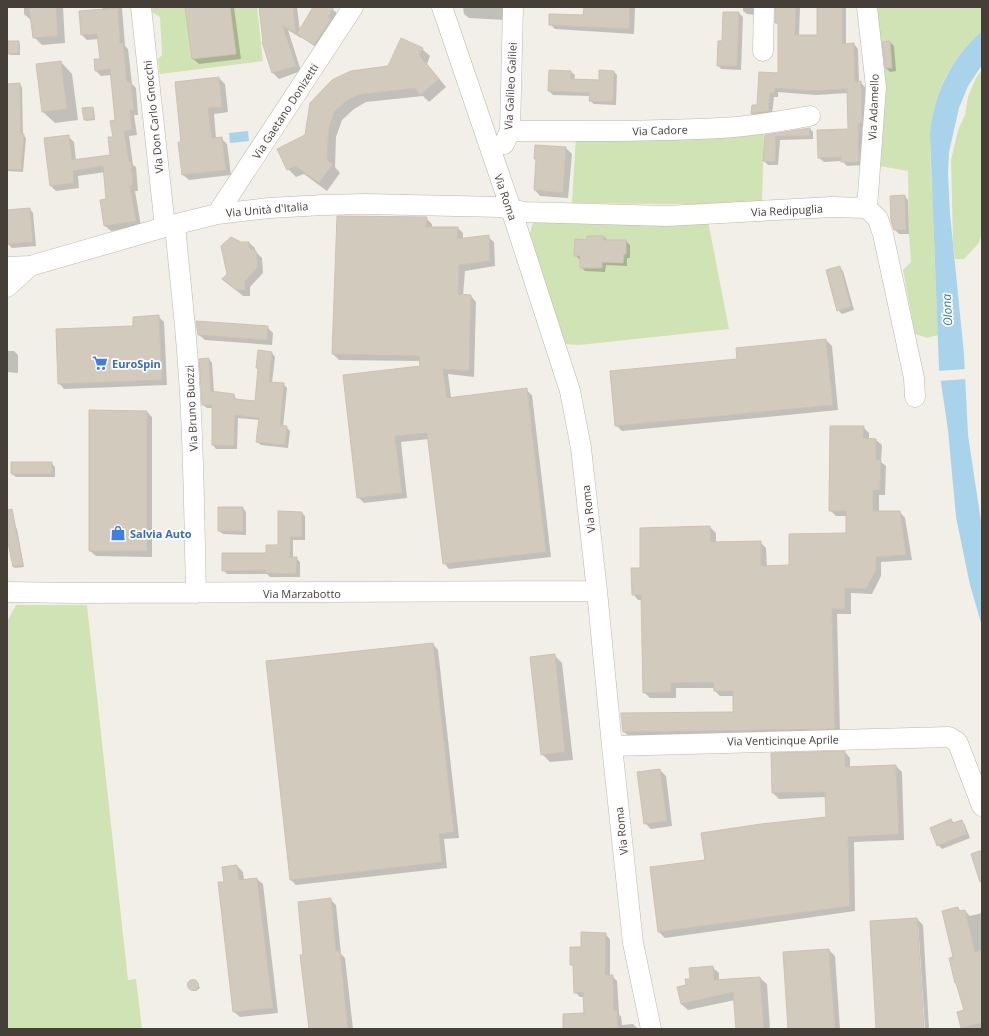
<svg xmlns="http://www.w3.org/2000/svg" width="989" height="1036" viewBox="0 0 989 1036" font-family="'Open Sans',sans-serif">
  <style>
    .green { fill: #d0e3b4 }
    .water { fill: #a9d3ea }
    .pier { fill: #f2efe8 }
    .shadow { fill: #0003 }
    .building { fill: #d3cabe; stroke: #cdc1b2 }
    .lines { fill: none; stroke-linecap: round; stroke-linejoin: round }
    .minor-casing { stroke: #bdb6ab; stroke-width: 21 }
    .minor { stroke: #fff; stroke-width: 20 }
    .labels { text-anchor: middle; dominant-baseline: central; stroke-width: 3.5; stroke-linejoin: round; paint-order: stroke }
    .street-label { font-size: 11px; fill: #453f37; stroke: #fff }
    .shop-label { font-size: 11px; font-weight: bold; fill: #366cbe; stroke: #fff; text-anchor: start }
    .water-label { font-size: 12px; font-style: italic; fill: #3779a0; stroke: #fff }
  </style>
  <rect width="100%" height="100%" fill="#f2efe8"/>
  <path class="green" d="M151 7H257L263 61 160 74 158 59 162 55 160 17 152 12Z
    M873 7H982V31C965 47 948 67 940 90 926 127 931 168 933 207 934 250 936 293 938 335L927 338 915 334 903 270 911 262 909 233 908 171 874 165 880 69 892 67 890 41 878 42Z
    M982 70V233L979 243 964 259H955L953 243 951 160 958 130 965 115 968 97 976 78Z
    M764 132 762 205 572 203 576 136Z
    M538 218 708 221 729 329 579 345 563 344 529 238 532 225Z
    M16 605H87L128 980 136 979 142 1029H7V622Z"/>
  <path class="water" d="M982 31V65L968 86 959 108 949 152 948 173 950 214 964 354 968 435 982 528V626L970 585 956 517 948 430 939 369 930 135C934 93 950 60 982 31Z
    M248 131 249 141 230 143 229 133Z"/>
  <path class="pier" d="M967 369V379L938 381 937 371Z"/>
  <path class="shadow" d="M24 7H63L65 43 42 45 34 37 32 21 24 14Z
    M102 7H122L125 46 128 49 132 84 136 88 138 115H134L137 135 129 136 133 165 136 167 138 191H135L141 226 111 231 105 226 107 200 105 172 78 176 79 188 56 191 51 186 68 136 74 142 76 161 112 155 116 121 111 75 101 76 96 71 101 60 99 39 87 40 82 35 103 10Z
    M187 7H234L241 59 199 64 193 59Z
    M260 7H297L300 31 314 7H330L338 14 321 50 301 37V38L288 30 301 71 279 79 273 73 263 43Z
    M463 7H507L505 20 469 18 464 14Z
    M529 7H547V8Z
    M585 7H635L634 34 555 29 550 24 584 17Z
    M743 7H757L756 15 747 14 743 11Z
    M776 7H800L799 36H818V7H846V45L854 44 858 49 859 82H860L865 87 866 127H862L863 165 847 166 842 161 824 162 819 158 849 130 848 93 816 95 778 92V97H774L772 115 756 118 752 113 779 74V25L776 22Z
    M739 13 743 17 741 70 721 69 718 65 723 42Z
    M18 42 20 44V55H11L9 54Z
    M890 42 894 46 896 71 890 72 886 68Z
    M422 49 430 56 427 64 446 87 429 102 423 96 366 102 354 109 342 120 336 137 335 167 340 173 327 191 304 174 296 177 288 169 278 149 306 136 311 104 389 67Z
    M61 62 72 74 78 120 55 123 43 112Z
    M550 71 571 72 575 75 574 80 600 81 614 72 617 75 616 105 594 104 590 101V96L553 95 549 91Z
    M219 78 225 84 228 112 214 114 216 138H221L227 144 231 175 189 180 183 175 182 142Z
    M19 84 22 87 23 135 26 138 23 172 7 171V85Z
    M92 108 94 109 95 120 86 121 85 119Z
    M810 129 813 132V139L780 140 778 165H768L764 161 766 136Z
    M566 148 572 154 568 198 540 196 535 190 537 161 535 159Z
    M905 196 908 200 909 234H899L895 230Z
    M30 209 33 213 36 246 12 248 8 244 7 211Z
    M426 218 432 224V228H458L463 233V239L488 237 494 242 495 266 465 271 463 296H471L476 302 474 377 448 374 451 398 526 390 532 395 551 557 449 569 444 563 429 439 401 442 407 498 364 503 358 497 421 367 420 361 339 360 333 354Z
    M588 237H604L608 241H626L630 245V258H627V266L606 265 605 272 585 271 581 267V259H579L575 255 588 241Z
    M241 243H249L255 248V251L262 258 263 273 250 287V296H243L230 285 228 275Z
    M840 268 843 271 854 310 842 314 838 310Z
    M158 316 164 322 167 385 64 389 59 383 134 327Z
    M267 327 273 333 272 345 205 340 199 335Z
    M826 340 832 346 838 410 622 431 616 425 738 360Z
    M7 351H14L18 355V373L7 372Z
    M272 353 275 357 272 383 283 384 287 388 283 427H286L290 431 288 448 261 445 257 442 259 420 238 418 237 449H216L213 445V408H207L203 405 209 359 212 363 214 393 234 395 237 400 256 402 259 369 257 367Z
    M147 412 152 417V557L96 556 90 551Z
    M863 427 869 433V440H876L882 445 881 462 886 466 885 495H879V512H900L905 518 912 560 881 562V576L872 594 851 593V614H837L840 734 630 737 624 732 734 712V696H720L715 691 714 688H676V698H650L644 692 642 600H638L633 594 642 569 710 527 716 533V543L760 542 766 548 767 567 790 566 847 534V516H836L830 510Z
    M51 463 55 467V477H16L12 474Z
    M243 508 246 512V535L223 534 219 531Z
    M302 513 305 516V540H293V558H296L300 562V577H270L267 574H227L223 570 267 554 279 546Z
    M15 527 17 529 24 567 15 568 14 567 7 533V529Z
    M433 644 438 650 459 838 444 839 447 868 296 885 290 879Z
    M554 655 562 663 573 760 550 762 542 754Z
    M845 752 850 758V768L896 766 902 772 904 840 854 842 855 911 665 938 659 932 651 868 706 861 827 818 826 797 779 799 773 793Z
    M660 770 666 776 672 826 651 829 645 823Z
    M951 820 955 824 961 821 965 825 970 838 942 849 938 845Z
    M237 866 243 872 244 880 257 879 263 884 278 1013 240 1017 234 1012 225 882Z
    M330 899 336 905 341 954 345 958 353 1029H310L304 956Z
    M958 908 961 912 965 911 970 916 982 913V1029H964L962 1027 966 1010 954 958Z
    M917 919 923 925 929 1029H925L918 924H916L923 1029H877Z
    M605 934 610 939V976H612L617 981 619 1014 621 1017 622 1025 633 1024 638 1029 635 1028 633 1029H564V1015L585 1014 584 997H580L575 992V968L571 964 582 948Z
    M829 950 835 956 840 1029H789Z
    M712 967 719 973V981L760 978 767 984 770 1029H737L735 1000 688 1010 681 1004 687 986 691 980Z
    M193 980 197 982 200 988 196 991H193L188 984 190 981Z"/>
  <path class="building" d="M29 7H56L58 36 33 38Z
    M185 7H230L236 54 192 59Z
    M259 7H293L296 33 283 26 296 66 272 73 262 42H263Z
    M313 7H334L328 17 331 19 314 45 297 34Z
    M584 7H630L629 29 549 25V14L583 15Z
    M775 7H796L795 35H817V7H842V44L854 43 855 82 861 81 862 123H858L859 162H841V157L818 158 817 130 848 129 847 89 811 91 775 88 774 93H770L768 111 751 114 752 105H757L759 72 778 73V23H775Z
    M118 8 120 43H123L127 82H131L134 110H130L132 130 124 131 129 161H131L133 185 130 186 136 221 104 226 100 200 106 199 103 166 73 171 74 183 50 186 44 138 69 135 72 160 110 155 108 137H113L110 121 115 120 110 69 95 71 94 59H100L97 34 81 35 79 11Z
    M723 12H739L737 66H717L718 41H722Z
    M401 38 423 48 419 55 439 79 420 95 415 88 358 95 346 101 334 112 329 129 327 160 333 164 319 183 295 166 287 170 277 149 305 135 310 103 332 80 351 71 388 66Z
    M8 41H19V53L8 54Z
    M890 41 892 68H885L882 42Z
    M61 61 67 109 42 112 36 64Z
    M549 70 571 71V79L599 80V70L614 71 613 102 589 101 590 93 548 91Z
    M219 77 222 107 208 108 212 138 222 137 226 170 182 175 178 142H181L175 82Z
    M20 83 21 134H24L21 170 7 169V84Z
    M93 107 94 119 84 120 82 108Z
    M810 128V136H776L775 162 763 161 765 135Z
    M535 145 566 147 563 193 534 190 536 159H534Z
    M905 195 906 230H894L891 221 890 196Z
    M30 208 33 242 7 244V210Z
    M337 216 427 217 426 227H458L457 239 489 235 490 261 459 265 458 294 471 295 469 371 443 369 447 398 527 388 546 552 443 564 427 433 395 436 402 493 357 498 343 375 420 366 419 356 332 354Z
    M587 236H604V240H626V254H624L623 263 602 262V268H580V256H574L575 239 587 240Z
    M231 237 241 242H249L250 248 256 251 258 267 245 281V290H236L222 279 227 274 221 246Z
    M840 266 851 307 837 311 826 270Z
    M159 315 162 380 58 384 56 329 133 326V317Z
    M196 321 268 326 267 340 198 335Z
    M826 339 833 405 615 426 610 371 737 359 736 348Z
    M258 350 272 352 269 382 284 383 280 425 287 426 285 445 256 442 259 418 235 415 234 446 212 445V405H202L199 359 209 358 211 391 234 394V399L255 401 258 368H256Z
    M89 410 147 411V551H89Z
    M830 426H864L863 438 876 439V460H881L880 490H873V511H900L906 555 876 557V570L866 589 845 588V609H832L835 729 623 732 621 713 733 712V691H714L713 682 671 683V692L643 693 641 595H632L631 568H640V528L710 526 711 542 761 541V566L789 565V534L846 533V511H829Z
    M11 462H52V474H11Z
    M218 507H243V531H218Z
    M12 509 23 565 13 567 7 538V510Z
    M278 511 302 512V537H290V557H297L296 574 265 573 266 570 222 571V553H266V545H278Z
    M433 643 454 832 439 834 442 862 290 880 266 661Z
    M555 654 565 752 541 755 530 657Z
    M845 751V767L896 765 899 834 848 837 850 906 658 932 650 867 705 860 701 833 761 824 826 817 825 792 772 793 771 753Z
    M660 769 667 821 644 824 637 772Z
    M951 819 953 823 962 820 967 834 937 846 930 828Z
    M982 850V882H980L971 854Z
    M237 865 239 880 257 878 273 1008 233 1012 218 882H224L222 867Z
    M331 898 336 951H340L348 1029H309L300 955H303L298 902Z
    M958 907 959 911 965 910 975 952 982 950V1023L961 1028 957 1012 964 1010 956 983H955L949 958 953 957 942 911Z
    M917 918 924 1029H876L870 921Z
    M581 932 606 933 605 975H613L614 1011H617L618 1028 563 1029V1014L584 1013 583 992 574 993 573 965H570V947H581Z
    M829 949 835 1029H788L783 952Z
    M713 966 714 980 760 977 764 1029H736L733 992 681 1004 677 987 686 985 685 979H690L689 968Z
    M187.5 985a5.5 5.5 0 1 1 11 0a5.5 5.5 0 1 1-11 0Z"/>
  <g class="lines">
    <g class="minor-casing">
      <path id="minor" d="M141 7 165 227
        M442 7 511 209 570 391 581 448 597 591 612 746 633 943 651 1029
        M763 51 764 7
        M510 131C580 131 650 132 720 128 750 127 780 121 810 116
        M504 144 510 131 513 7
        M867 208 876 87 867 7
        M217 214 353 7
        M175 225C179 271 185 318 188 364 194 440 194 516 196 593
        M7 267 30 266 165 227 217 214 269 208 323 205 366 204 500 207 524 212 667 216 832 207 867 208 878 219 883 234 914 378 915 397
        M7 287 30 266
        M7 592 76 593 597 591
        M612 746 949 737 957 742 959 746 982 806"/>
    </g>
    <use href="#minor" class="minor"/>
  </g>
  <defs>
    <g id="supermarket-bare" transform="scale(1.2)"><path d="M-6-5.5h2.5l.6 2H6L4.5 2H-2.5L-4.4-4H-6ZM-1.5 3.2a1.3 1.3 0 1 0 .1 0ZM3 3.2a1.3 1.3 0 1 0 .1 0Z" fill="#3f7fe0" stroke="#fff" stroke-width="2.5" paint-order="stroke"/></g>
    <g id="shop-bare" transform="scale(1.2)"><path d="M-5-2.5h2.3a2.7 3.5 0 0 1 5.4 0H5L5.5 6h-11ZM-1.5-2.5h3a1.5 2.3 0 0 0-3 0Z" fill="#3f7fe0" stroke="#fff" stroke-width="2.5" paint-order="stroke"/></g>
  </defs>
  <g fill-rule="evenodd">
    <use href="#supermarket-bare" x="100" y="363"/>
    <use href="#shop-bare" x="118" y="533"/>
  </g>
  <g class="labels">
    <g class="street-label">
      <text transform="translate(510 86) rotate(-87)">Via Galileo Galilei</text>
      <text transform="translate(873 107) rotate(-88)">Via Adamello</text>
      <text transform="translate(285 111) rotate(-57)">Via Gaetano Donizetti</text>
      <text transform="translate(153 117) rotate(-96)">Via Don Carlo Gnocchi</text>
      <text transform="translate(660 130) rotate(-2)">Via Cadore</text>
      <text transform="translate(506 197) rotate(71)">Via Roma</text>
      <text transform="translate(267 209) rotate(-5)">Via Unità d'Italia</text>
      <text transform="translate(787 210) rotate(-3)">Via Redipuglia</text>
      <text transform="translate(191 408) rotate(-93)">Via Bruno Buozzi</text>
      <text transform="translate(588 509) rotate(-97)">Via Roma</text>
      <text x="302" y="593">Via Marzabotto</text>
      <text transform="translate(783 740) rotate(-1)">Via Venticinque Aprile</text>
      <text transform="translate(621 831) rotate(-96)">Via Roma</text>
    </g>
    <g class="shop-label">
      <text x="112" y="363">EuroSpin</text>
      <text x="130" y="533">Salvia Auto</text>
    </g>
    <g class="water-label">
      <text transform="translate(947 310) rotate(-93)">Olona</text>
    </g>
  </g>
  <rect width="989" height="1036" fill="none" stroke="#453f37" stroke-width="16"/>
</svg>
